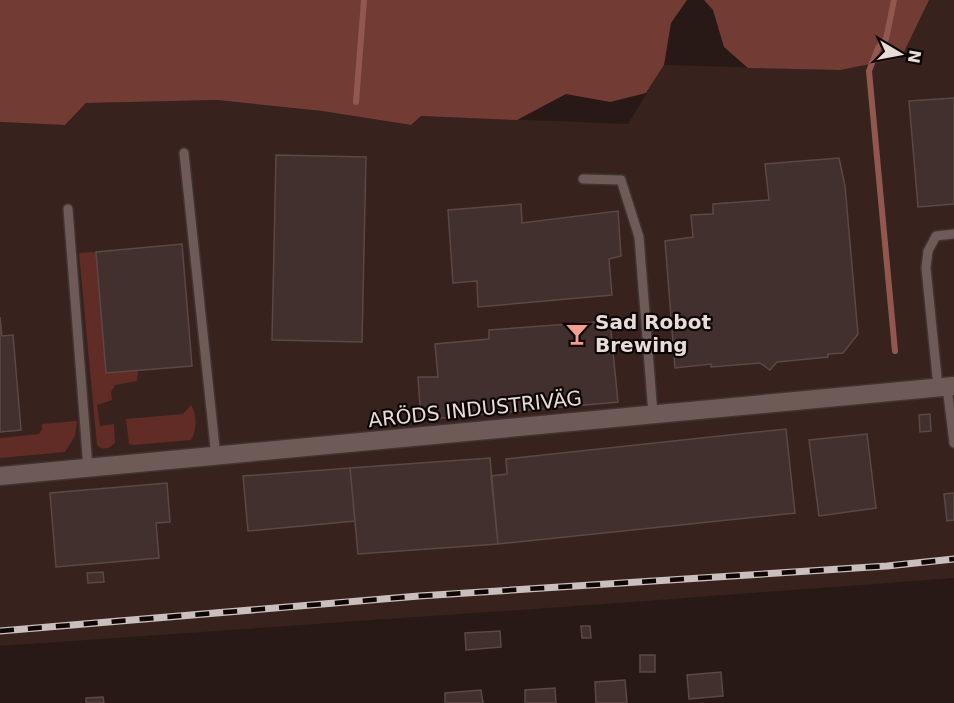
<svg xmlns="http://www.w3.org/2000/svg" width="954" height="703" viewBox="0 0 954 703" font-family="'DejaVu Sans',sans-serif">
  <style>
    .built { fill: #38221e }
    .green { fill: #602c25 }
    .forest { fill: #723b34 }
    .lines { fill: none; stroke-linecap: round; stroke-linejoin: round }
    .stream { stroke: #92584f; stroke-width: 6 }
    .building { fill: #42302e; stroke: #5b4845; stroke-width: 1.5 }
    .service-casing { stroke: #403432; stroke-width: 12 }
    .minor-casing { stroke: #403432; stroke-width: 21 }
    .service { stroke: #6e5a57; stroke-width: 9 }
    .minor { stroke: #6e5a57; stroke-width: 18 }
    .rail-casing { stroke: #cbbfbd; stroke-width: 7 }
    .rail { stroke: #0d0605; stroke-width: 4.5; stroke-dasharray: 14; stroke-linecap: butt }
    .labels { text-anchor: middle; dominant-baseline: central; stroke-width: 4.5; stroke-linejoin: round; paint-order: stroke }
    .poi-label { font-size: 20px; font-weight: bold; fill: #e8dcda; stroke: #0d0605; text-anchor: start }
    .street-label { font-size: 20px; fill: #e8dcda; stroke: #0d0605 }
  </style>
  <rect width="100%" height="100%" fill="#291916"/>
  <path class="built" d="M872 0H954V578L604 604 0 646V122L65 125 86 103 217 100 322 111 411 125 421 116 628 124 664 65 840 70Z"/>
  <path class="green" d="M96 252 106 373 138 370 137 381 115 385 111 392 112 400 97 405 100 426 114 424 115 443C109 449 103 451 97 445L79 253Z
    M191 405C197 414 197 431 191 440L134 445 129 444 126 419 183 414Z
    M77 421 75 436 65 452 0 458V438L39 434 42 429V424Z"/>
  <path class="forest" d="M0 0H687L671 23 664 65 646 93 610 102 566 94 517 120 421 116 411 125 322 111 217 100 86 103 65 125 0 122Z
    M704 0H929L901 58 840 70 748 68 724 47 713 10Z"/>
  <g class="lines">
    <path class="stream" d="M894 0 886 39 878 48 869 71 895 351
      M356 102 364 0"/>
  </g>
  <path class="building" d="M954 98V204L918 207 909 101Z
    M276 155 366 157 362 342 272 340Z
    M839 158 845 186 858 334 843 353 828 354V357L777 362 770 370 760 363 711 367V364L675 368 665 241 693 237 691 215 713 214V204L769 200 765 164Z
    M521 204 522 223 618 211 621 256 609 259 612 295 478 307 477 281 453 283 448 210Z
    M182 244 192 366 106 373 96 252Z
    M0 317 2 336 13 335 21 430 0 432Z
    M610 321 618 402 421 420 418 377H438L435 344 489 339V330Z
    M930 414 931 431 920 432 919 415Z
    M786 429 795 513 498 544 491 476 507 474 506 459Z
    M867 434 876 508 819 516 809 440Z
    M490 458 498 544 358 554 350 468Z
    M350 468 355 521 248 531 243 476Z
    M167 483 170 522 156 523 159 558 56 567 50 493Z
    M954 493V520L947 521 944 494Z
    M103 572 104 582 88 583 87 573Z
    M581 626H590L591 638H582Z
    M500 631 501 647 466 650 465 633Z
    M640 655H655V672H640Z
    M721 672 723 696 689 699 687 675Z
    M625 680 627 703H596L595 682Z
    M555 688 556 703H525V690Z
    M481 690 483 703H445V693Z
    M103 697 104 703H86V698Z"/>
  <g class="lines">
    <g class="service-casing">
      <path id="service" d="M184 153 216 457
        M583 179 621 180 639 237 653 414
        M68 209 88 468
        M938 387 926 268 928 251 936 236 954 234
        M947 387 954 443"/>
    </g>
    <g class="minor-casing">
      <path id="minor" d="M0 476 954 386"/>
    </g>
    <use href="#service" class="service"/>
    <use href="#minor" class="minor"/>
    <g class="rail-casing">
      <path id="rail" d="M0 631 419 596 887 566 954 559"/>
    </g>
    <use href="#rail" class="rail"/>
  </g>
  <defs>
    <g id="bar-bare" transform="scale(1.8)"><path d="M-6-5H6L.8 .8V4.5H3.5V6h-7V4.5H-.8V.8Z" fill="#f59d8f" stroke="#0d0605" stroke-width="2.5" paint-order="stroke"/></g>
  </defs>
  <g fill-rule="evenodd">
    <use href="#bar-bare" x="577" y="334"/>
  </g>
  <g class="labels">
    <g class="poi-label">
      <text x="595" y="322">Sad Robot<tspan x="595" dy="23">Brewing</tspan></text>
    </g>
    <g class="street-label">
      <text transform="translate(475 409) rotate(-6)">ARÖDS INDUSTRIVÄG</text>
    </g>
  </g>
  <g transform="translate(900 54) rotate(100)" stroke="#0d0605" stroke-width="4.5" paint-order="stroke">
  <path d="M0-4.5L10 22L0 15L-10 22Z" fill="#e8dcda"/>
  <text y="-9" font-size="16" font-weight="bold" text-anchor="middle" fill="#e8dcda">N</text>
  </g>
</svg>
